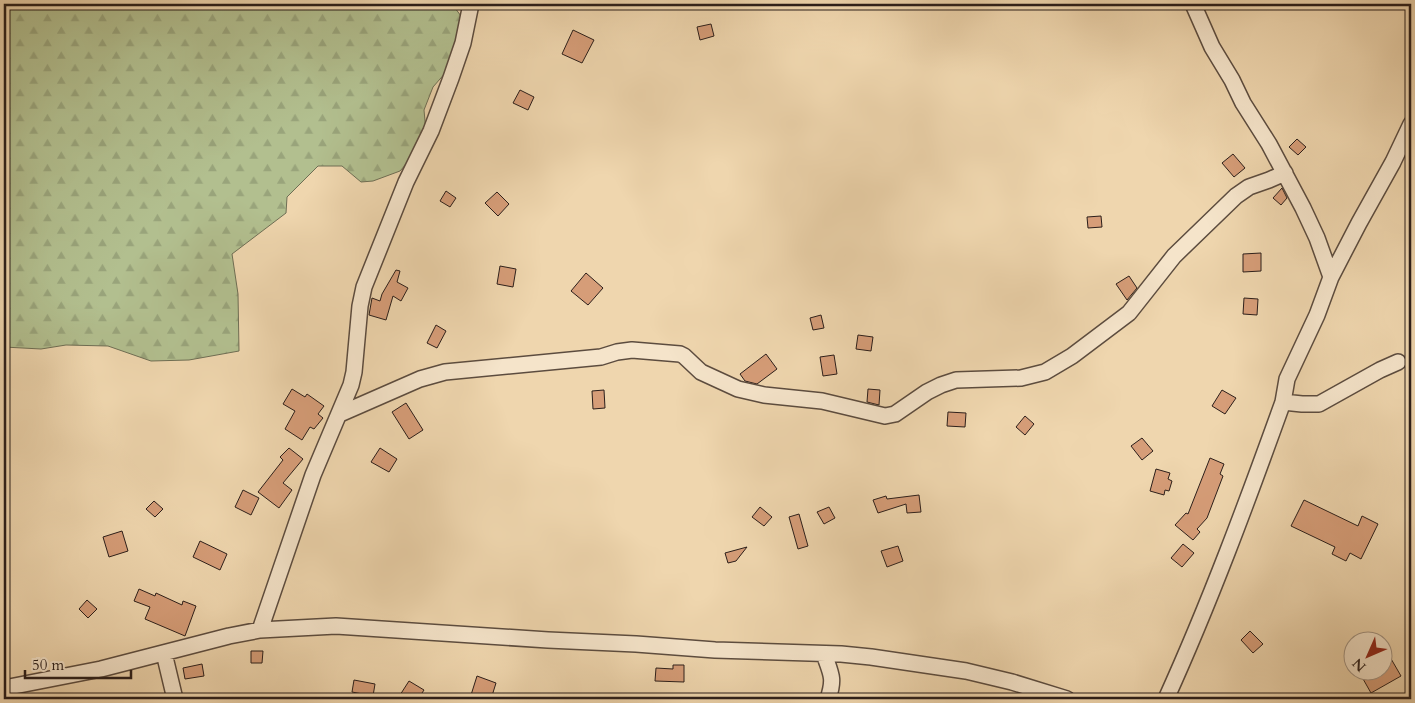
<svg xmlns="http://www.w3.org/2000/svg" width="1415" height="703" viewBox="0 0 1415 703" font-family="Cardo,serif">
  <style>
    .forest { fill: url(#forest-firs); stroke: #6e6e54 }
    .building { fill: #d69d78; stroke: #2b1e1a }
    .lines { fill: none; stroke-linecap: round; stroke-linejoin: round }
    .minor-casing { stroke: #5c4c3f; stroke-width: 18 }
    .minor { stroke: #f5e4ca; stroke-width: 15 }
  </style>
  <defs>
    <pattern id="forest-firs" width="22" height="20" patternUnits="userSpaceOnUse" patternTransform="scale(1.25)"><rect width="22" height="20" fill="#b2bf8f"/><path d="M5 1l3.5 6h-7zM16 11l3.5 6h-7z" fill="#99a47b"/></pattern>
  </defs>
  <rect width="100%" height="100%" fill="#efd6ae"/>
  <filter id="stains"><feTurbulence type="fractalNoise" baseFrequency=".004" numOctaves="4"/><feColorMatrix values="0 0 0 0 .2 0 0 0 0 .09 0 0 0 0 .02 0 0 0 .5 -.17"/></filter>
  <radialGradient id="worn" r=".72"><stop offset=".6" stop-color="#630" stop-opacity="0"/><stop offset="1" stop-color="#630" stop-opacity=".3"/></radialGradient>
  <path class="forest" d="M4 4H452L464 20 447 71 433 87 424 110 426 132 417 152 400 171 373 181 361 182 342 166H318L287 197 286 213 232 254 238 294 239 351 189 360 151 361 108 346 66 345 41 349 4 347Z"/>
  <path class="building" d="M711 24 714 36 700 40 697 27Z
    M573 30 594 40 582 63 562 54Z
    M520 90 534 97 528 110 513 103Z
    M1297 139 1306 147 1298 155 1289 147Z
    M1233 154 1245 168 1234 177 1222 163Z
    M1282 188 1287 198 1281 205 1273 198Z
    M446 191 456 198 450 207 440 201Z
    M497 192 509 204 498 216 485 203Z
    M1101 216 1102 227 1088 228 1087 217Z
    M1261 253V271L1243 272V254Z
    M500 266 516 269 513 287 497 284Z
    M396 270 400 271 397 282 408 288 401 301 393 296 386 320 369 315 372 298 380 301 382 294Z
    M586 273 603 288 588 305 571 291Z
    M1129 276 1137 288 1127 300 1116 284Z
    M1244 298 1258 299 1257 315 1243 314Z
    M821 315 824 328 813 330 810 318Z
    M436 325 446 331 437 348 427 343Z
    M858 335 873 337 871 351 856 349Z
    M766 354 777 369 757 384 745 381 740 374Z
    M834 355 837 374 823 376 820 357Z
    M292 389 305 397 307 394 324 406 318 414 323 418 314 429 310 427 302 440 285 429 295 411 283 404Z
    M868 389 880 390 879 405 867 402Z
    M604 390 605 408 593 409 592 391Z
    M1222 390 1236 398 1225 414 1212 406Z
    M406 403 423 430 409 439 392 412Z
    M948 412 966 413 965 427 947 426Z
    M1025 416 1034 424 1025 435 1016 427Z
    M1142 438 1153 451 1142 460 1131 446Z
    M289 448 303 459 283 483 292 490 279 508 258 492 283 460 280 457Z
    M380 448 397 459 389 472 371 462Z
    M1210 458 1224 464 1220 474 1223 476 1207 518 1197 529 1200 532 1193 540 1175 525 1186 513 1188 514Z
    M1156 469 1170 473 1168 479 1172 481 1169 491 1165 490 1164 495 1150 491Z
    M243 490 259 498 251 515 235 507Z
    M919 495 921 512 907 513 906 504 878 513 873 500 886 496 887 499Z
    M1304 500 1358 526 1362 516 1378 524 1361 559 1350 553 1346 561 1332 554 1335 547 1291 526Z
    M154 501 163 509 155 517 146 509Z
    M760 507 772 517 764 526 752 517Z
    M829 507 835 518 824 524 817 512Z
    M799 514 808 546 798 549 789 517Z
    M122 531 128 551 109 557 103 537Z
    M200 541 227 554 220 570 193 557Z
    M1183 544 1194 553 1182 567 1171 558Z
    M898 546 903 561 887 567 881 551Z
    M747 547 736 561 728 563 725 553Z
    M139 589 155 596 156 593 182 605 183 601 196 606 185 636 145 619 150 607 134 601Z
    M87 600 97 609 88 618 79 609Z
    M1250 631 1263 644 1253 653 1241 640Z
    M251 651H263L262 663H251Z
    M1390 657 1401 676 1371 693 1358 670H1382V661Z
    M202 664 204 676 185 679 183 668Z
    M673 665H684V682L655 681 656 668 673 669Z
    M477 676 496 683 491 699H483L471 695Z
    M354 680 375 684 373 696 352 692Z
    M409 681 424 690 418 699H407L400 695Z"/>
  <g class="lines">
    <g class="minor-casing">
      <path id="minor" d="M1193 4 1212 47 1232 80 1243 103 1269 144 1303 208 1317 238 1331 277
        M1283 402 1287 379 1317 315 1331 277 1359 223 1393 162 1411 124
        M340 414 420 379 445 372 601 357 617 352 632 350 680 354 684 356 701 372 738 389 764 395 822 401 885 416 895 414 927 392 941 385 956 380 1021 378 1045 372 1072 356 1129 313 1174 256 1236 196 1249 187 1269 180 1285 173
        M260 630 313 475 351 385 354 372 360 306 364 287 406 182 431 131 451 78 463 43 471 4
        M164 653 175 699
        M824 654C831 674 835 678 828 699
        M4 688 101 669 229 636 260 630 336 626 548 640 636 644 715 650 841 654 871 657 966 671 1012 682 1067 699
        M1166 699C1210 602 1247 502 1283 402L1302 404H1319L1380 370 1398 362"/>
    </g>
    <use href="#minor" class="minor"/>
  </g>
  <rect width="1415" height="703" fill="none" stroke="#efd6ae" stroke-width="20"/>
  <rect x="5" y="5" width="1405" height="693" fill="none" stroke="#2b1e1a" stroke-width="2.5"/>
  <rect x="10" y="10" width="1395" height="683" fill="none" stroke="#2b1e1a"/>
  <g transform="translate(1368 656) rotate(225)"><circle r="24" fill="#f5e4ca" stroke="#a49584"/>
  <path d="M0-4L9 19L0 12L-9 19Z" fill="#8f2418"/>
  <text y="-8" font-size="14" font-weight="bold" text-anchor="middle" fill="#2b1e1a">N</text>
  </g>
  <path d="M25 670v8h106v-8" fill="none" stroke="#2b1e1a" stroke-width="2.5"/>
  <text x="32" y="670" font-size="15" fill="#2b1e1a" stroke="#f5e4ca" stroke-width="4" paint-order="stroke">50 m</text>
  <rect width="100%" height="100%" filter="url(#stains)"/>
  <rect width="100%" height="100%" fill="url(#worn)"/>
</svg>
